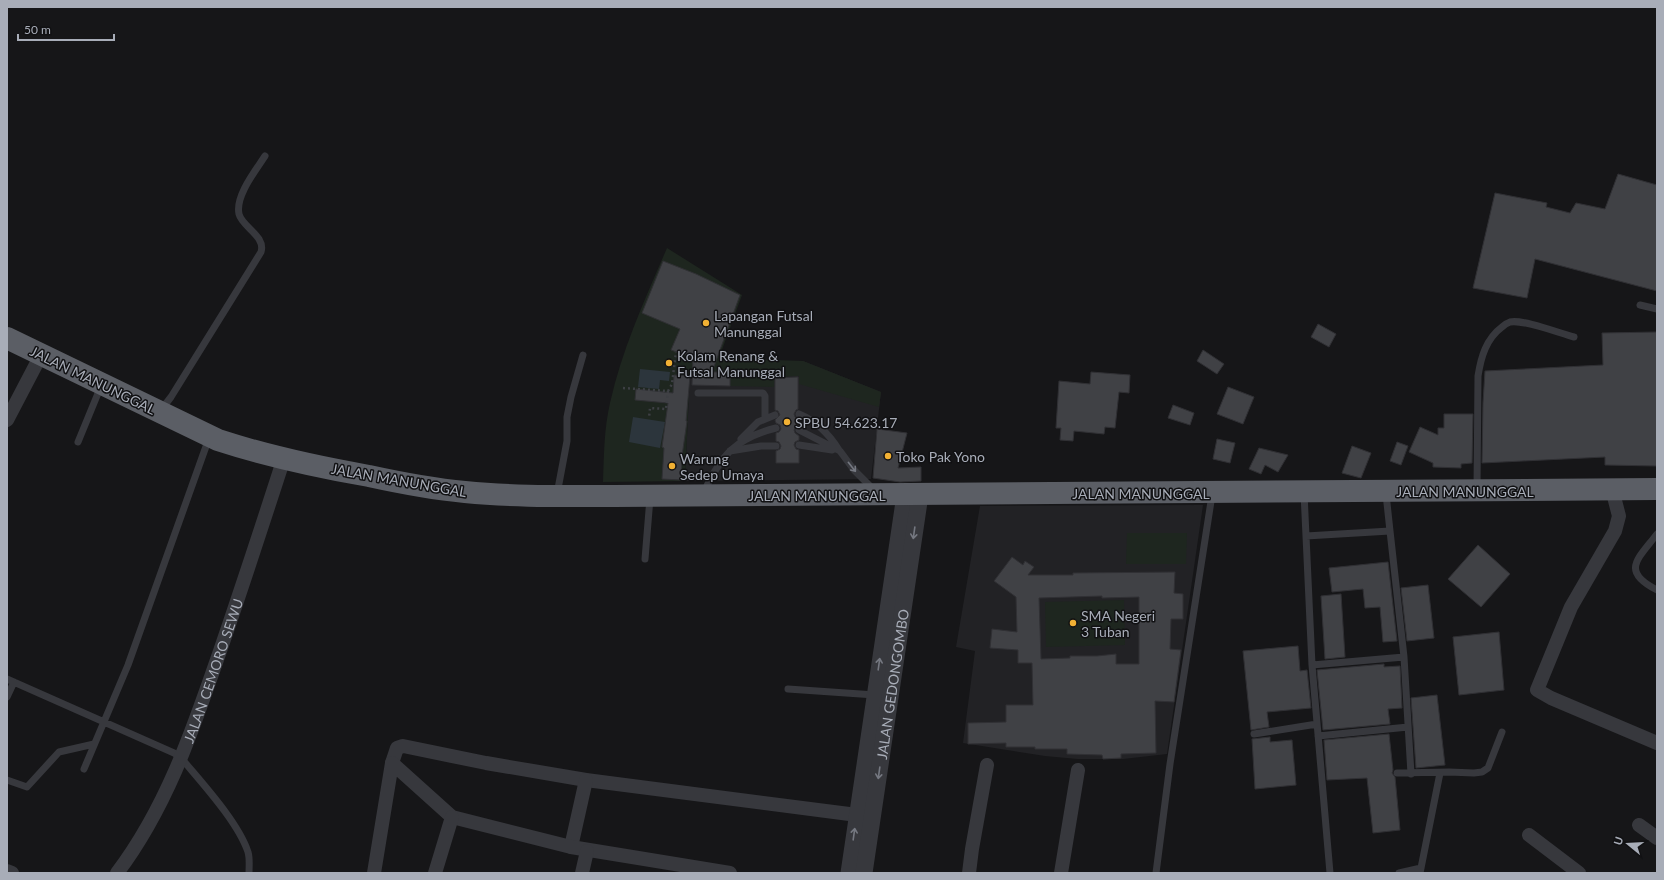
<svg xmlns="http://www.w3.org/2000/svg" width="1664" height="880" viewBox="0 0 1664 880" font-family="Lato,sans-serif">
  <style>
    .built { fill: #222225 }
    .green { fill: #1e261f }
    .water { fill: #2c353c }
    .building { fill: #404145; stroke: #303034; fill-rule: evenodd }
    .lines { fill: none; stroke-linecap: round; stroke-linejoin: round }
    .path { stroke: #3d3f44; stroke-width: 2.5; stroke-dasharray: 2 3; stroke-linecap: butt }
    .service { stroke: #37383d; stroke-width: 7 }
    .minor { stroke: #37383d; stroke-width: 14 }
    .tertiary { stroke: #37383d; stroke-width: 17 }
    .trunk { stroke: #5b5e65; stroke-width: 22 }
    .oneway { stroke: #757881 }
    .poi-dot { fill: #f2b134; stroke: #111113; stroke-width: 1.5 }
    .labels { text-anchor: middle; dominant-baseline: central; stroke-width: 3; stroke-linejoin: round; paint-order: stroke }
    .poi-label { font-size: 14px; fill: #a8adb8; stroke: #111113; text-anchor: start }
    .street-label { font-size: 14px; fill: #a8adb8; stroke: #111113 }
  </style>
  <rect width="100%" height="100%" fill="#161618"/>
  <path class="built" d="M803 361 881 392 871 479 685 481 690 368Z
    M1203 505 1167 754 1123 759H1078L1045 756 963 743 975 651 956 647 980 506Z"/>
  <path class="green" d="M667 248 742 295 719 358 803 361 881 392 879 407 799 384V376L775 377 774 387 730 386 731 372 690 371 685 481 603 482C604 455 604 429 610 403 622 349 645 299 667 248Z
    M1127 533H1187L1186 564H1126Z
    M1124 600 1125 645 1046 647 1045 602Z"/>
  <path class="water" d="M640 369 670 372 669 381 660 380 659 389 638 387Z
    M633 417 665 422 660 448 629 442Z"/>
  <path class="building" d="M1618 174 1657 185V291L1535 259 1527 298 1473 288 1495 193 1547 203 1546 207 1570 213 1576 203 1605 209Z
    M663 261 696 274 740 295 712 372H730V386L692 385 693 358 671 350 680 329 642 313Z
    M1318 324 1336 334 1329 347 1311 337Z
    M1657 332V466L1605 465V457L1482 463 1483 403 1485 371 1603 365 1602 333Z
    M1203 350 1224 364 1217 374 1197 361Z
    M1091 372 1130 375 1129 393 1119 392 1115 428 1105 427 1104 434 1074 431 1073 441 1060 440 1061 428H1056L1059 381 1090 384Z
    M674 375 690 376 686 421H687L682 456 681 480 662 479 664 448 662 447 668 403 635 400 636 389 673 393Z
    M798 377V409L796 410 794 414 795 417 799 419V425L796 426 794 430 795 433 799 436V440L795 442 794 445 796 449 799 450V463H776V451L780 449 781 446 779 442 776 441V433L779 432 781 429 780 425 776 423 775 420 780 415 778 411 775 410V378Z
    M1228 387 1254 397 1243 424 1217 414Z
    M1173 405 1194 413 1190 425 1168 418Z
    M1444 414H1473L1472 463 1461 464V468L1433 467V463L1409 452 1420 427 1438 435V428H1444Z
    M877 429 907 433 898 468 921 467V481L900 482 873 478Z
    M1217 439 1235 443 1230 463 1213 459Z
    M1397 442 1408 446 1401 465 1390 461Z
    M1352 446 1371 453 1361 478 1342 473Z
    M1259 448 1288 455 1278 472 1265 465 1261 474 1249 469Z
    M1478 545 1510 574 1481 607 1448 579Z
    M1012 557 1023 565 1025 561 1034 567 1028 575H1073V573L1175 572 1174 593 1183 594V619H1171L1170 649 1181 650 1174 702 1155 701 1156 753 1121 754V758L1103 759 1102 755 1067 754V749H1035V747H1006V743L968 744V723L1006 722V705H1033L1032 663H1018V650L990 648 992 629 1017 632 1016 597 994 581ZM1102 596V598L1139 597V664H1116V654L1097 656H1070V658L1041 659 1039 598Z
    M1388 562 1397 641 1383 642 1380 607 1365 608 1363 589 1332 592 1329 568Z
    M1428 585 1434 638 1407 641 1401 588Z
    M1341 594 1345 657 1325 659 1321 596Z
    M1499 632 1504 690 1459 695 1453 637Z
    M1298 646 1300 671 1307 670 1311 708 1267 712 1269 727 1251 730 1243 651Z
    M1384 664V667L1400 666 1402 708 1388 709 1390 724 1323 730 1317 670Z
    M1437 695 1445 765 1416 768 1411 698Z
    M1389 734 1393 770 1392 773 1395 777 1400 830 1373 833 1367 778 1327 780 1324 740Z
    M1270 737V742L1292 740 1296 785 1255 789 1252 739Z"/>
  <g class="lines">
    <path class="path" d="M623 388 668 391 666 409 650 408 649 418
      M668 391 672 384 676 352"/>
    <path class="service" d="M1640 305 1657 309
      M698 393H763L765 396V418
      M161 410 171 397 261 252C266 236 242 227 239 214 235 196 256 170 265 156
      M799 414C816 421 829 434 839 450
      M799 430 840 451 854 470 873 489
      M741 439 758 422 775 415
      M78 442 101 386
      M799 445 832 450
      M730 451 761 446H776
      M1477 488 1478 376C1481 357 1486 339 1502 327 1504 325 1507 323 1510 322 1523 319 1559 333 1574 337
      M704 492C721 455 736 438 776 428
      M1304 493 1312 665 1330 873
      M557 494 567 441V417L571 397 583 355
      M1390 531 1404 657 1411 774
      M1657 534C1638 559 1620 571 1657 590
      M1306 536 1390 531 1386 494
      M645 559 650 498
      M1312 665 1404 657
      M7 679 174 753 182 759C202 783 238 822 248 852 250 859 249 866 249 873
      M788 689 875 695
      M7 697 14 682
      M1254 734 1317 724
      M1318 736 1408 727
      M84 769 128 665 209 438
      M1397 773 1449 772 1474 773 1482 772 1488 768 1502 732
      M7 780 27 787 59 752 94 744
      M1156 873 1170 764 1212 495
      M1399 873 1421 868
      M1420 873 1440 773"/>
    <g class="minor">
      <path d="M7 420 41 355"/>
      <path d="M1612 489 1619 516 1615 531 1571 607 1537 690 1551 698 1657 743"/>
      <path d="M392 763 397 748 403 746 486 763 586 780 857 815"/>
      <path d="M1639 825 1657 838"/>
      <path d="M1529 835 1579 873"/>
      <path d="M571 847 586 780"/>
      <path d="M7 871 12 873"/>
      <path id="s1" d="M117 873C167 807 193 729 220 651 242 587 263 523 284 458"/>
      <path d="M374 873 392 763 452 817 571 847 730 873"/>
      <path d="M435 873 452 817"/>
      <path d="M582 873 587 851"/>
      <path d="M969 873 972 849 987 765"/>
      <path d="M1061 873 1078 770"/>
    </g>
    <g class="tertiary">
      <path d="M849 873 905 495"/>
      <path id="s2" d="M864 873 920 495"/>
    </g>
    <path class="trunk" d="M7 338 218 440C267 456 318 467 369 476 401 483 433 489 465 492 514 497 564 496 614 496L1657 489"/>
  </g>
  <defs><path id="oneway-shaft" d="M-6 0H5M1.5-3L5.5 0L1.5 3" fill="none" stroke-width="1.6" stroke-linecap="round" stroke-linejoin="round"/></defs>
  <g class="oneway">
    <use href="#oneway-shaft" transform="translate(852 467) rotate(52)"/>
    <use href="#oneway-shaft" transform="translate(914 533) rotate(98)"/>
    <use href="#oneway-shaft" transform="translate(879 664) rotate(-82)"/>
    <use href="#oneway-shaft" transform="translate(879 773) rotate(98)"/>
    <use href="#oneway-shaft" transform="translate(854 834) rotate(-82)"/>
  </g>
  <g class="poi-dot">
    <circle cx="706" cy="323" r="4"/>
    <circle cx="669" cy="363" r="4"/>
    <circle cx="787" cy="422" r="4"/>
    <circle cx="888" cy="456" r="4"/>
    <circle cx="672" cy="466" r="4"/>
    <circle cx="1073" cy="623" r="4"/>
  </g>
  <g class="labels">
    <g class="poi-label">
      <text x="714" y="315">Lapangan Futsal<tspan x="714" dy="16">Manunggal</tspan></text>
      <text x="677" y="355">Kolam Renang &amp;<tspan x="677" dy="16">Futsal Manunggal</tspan></text>
      <text x="795" y="422">SPBU 54.623.17</text>
      <text x="896" y="456">Toko Pak Yono</text>
      <text x="680" y="458">Warung<tspan x="680" dy="16">Sedep Umaya</tspan></text>
      <text x="1081" y="615">SMA Negeri<tspan x="1081" dy="16">3 Tuban</tspan></text>
    </g>
    <g class="street-label">
      <text transform="translate(93 380) rotate(26)">JALAN MANUNGGAL</text>
      <text transform="translate(399 480) rotate(10)">JALAN MANUNGGAL</text>
      <text x="1465" y="491">JALAN MANUNGGAL</text>
      <text x="1141" y="493">JALAN MANUNGGAL</text>
      <text x="817" y="495">JALAN MANUNGGAL</text>
      <text stroke="none"><textPath href="#s1" startOffset="225">JALAN CEMORO SEWU</textPath></text>
      <text stroke="none"><textPath href="#s2" startOffset="191">JALAN GEDONGOMBO</textPath></text>
    </g>
  </g>
  <rect width="1664" height="880" fill="none" stroke="#a8adb8" stroke-width="16"/>
  <g transform="translate(1628 844) rotate(288)" stroke="#111113" stroke-width="3" paint-order="stroke">
  <path d="M0-3L7 15L0 10L-7 15Z" fill="#a8adb8"/>
  <text y="-6" font-size="11" font-weight="bold" text-anchor="middle" fill="#a8adb8">U</text>
  </g>
  <path d="M18 34v6h96v-6" fill="none" stroke="#a8adb8" stroke-width="2"/>
  <text x="24" y="34" font-size="12" fill="#a8adb8" stroke="#111113" stroke-width="3" paint-order="stroke">50 m</text>
</svg>
